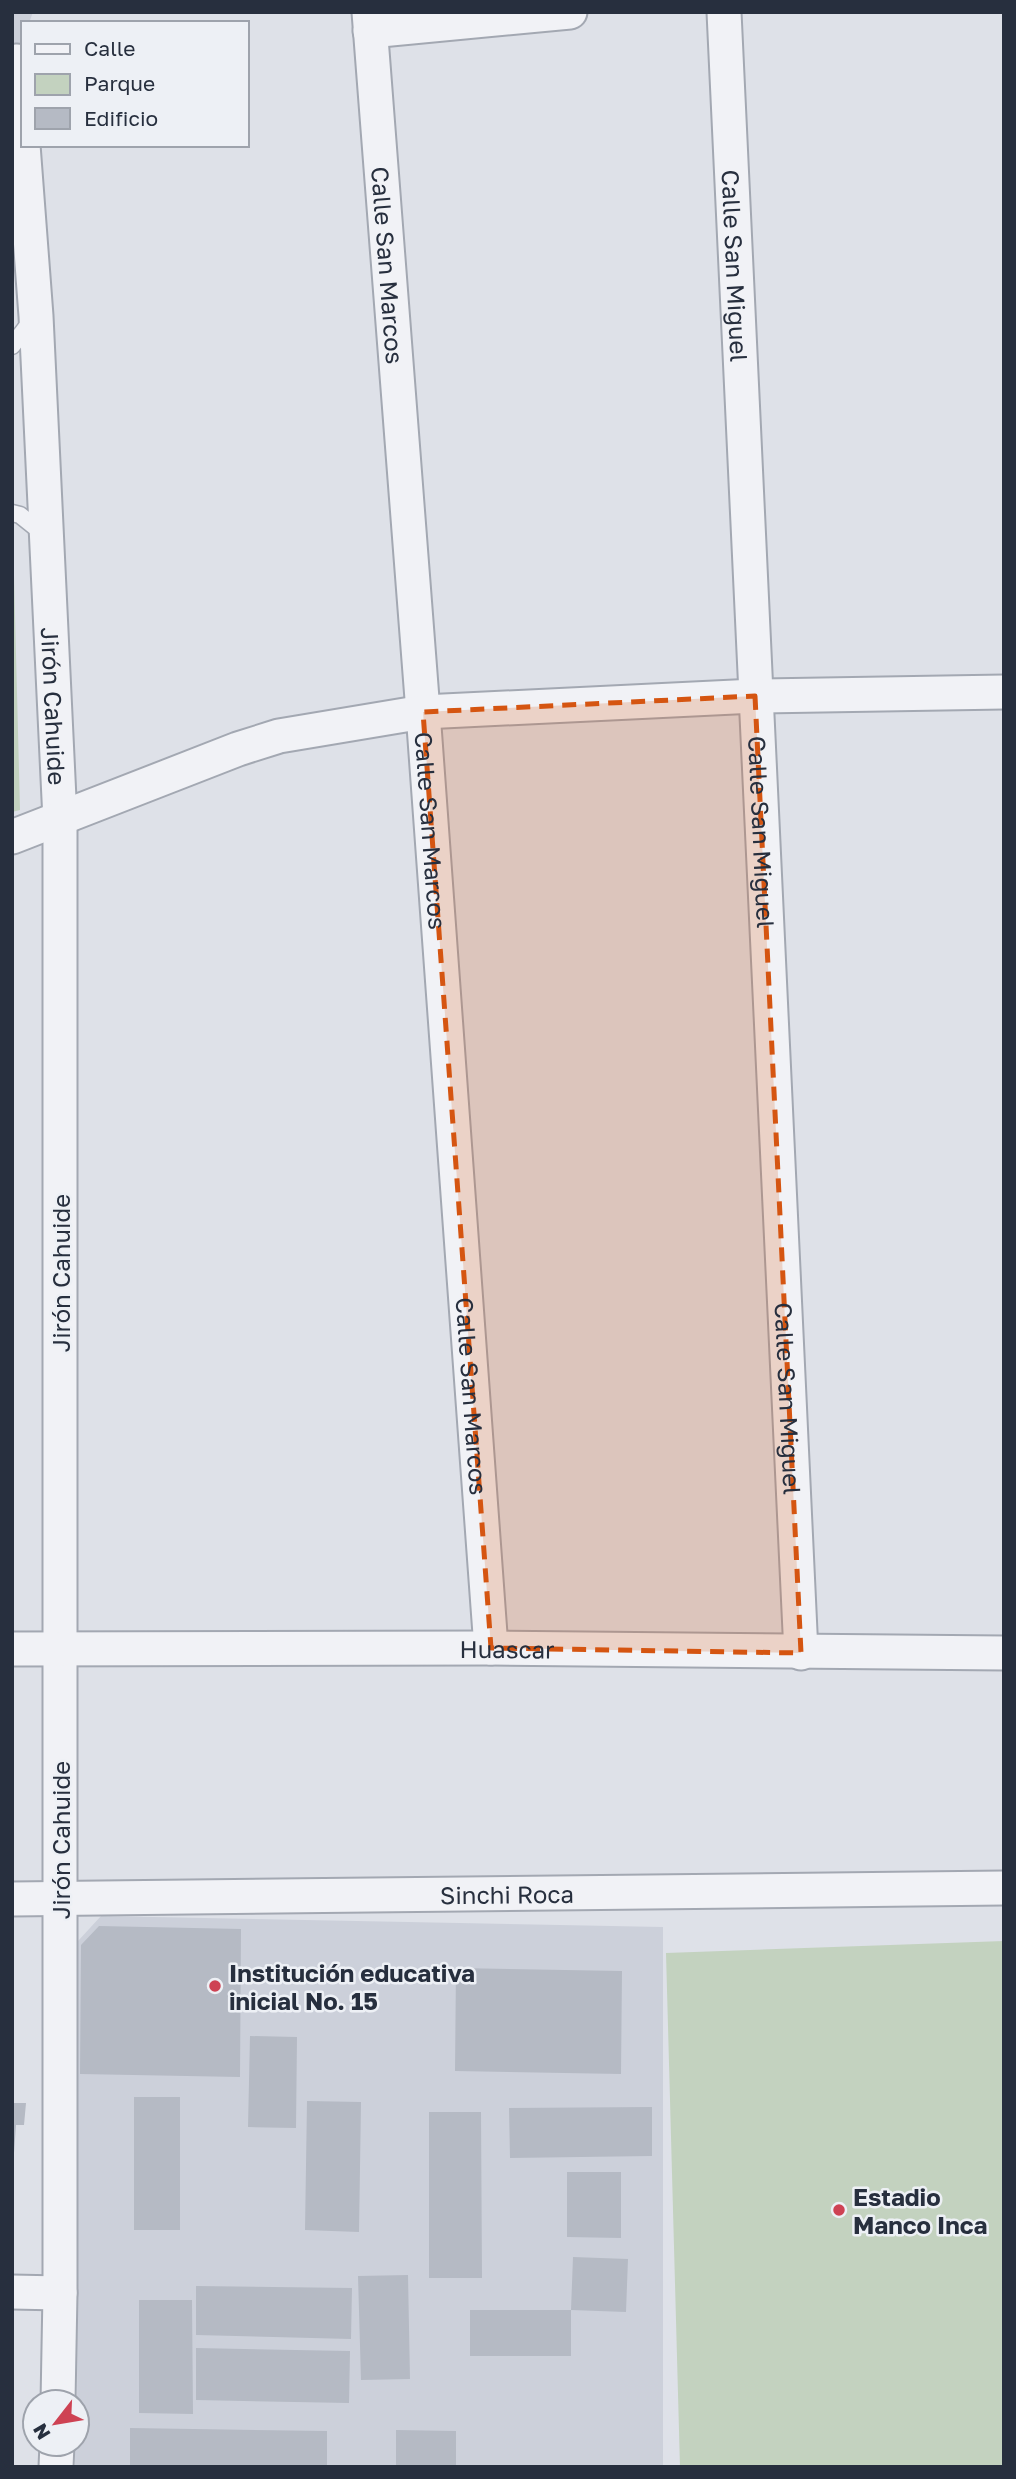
<svg xmlns="http://www.w3.org/2000/svg" width="1016" height="2479" viewBox="0 0 1016 2479" font-family="'Golos Text',sans-serif">
  <style>
    .built { fill: #ccd0da }
    .green { fill: #c3d2bf }
    .building { fill: #b5bac4 }
    .lines { fill: none; stroke-linecap: round; stroke-linejoin: round }
    .service-casing { stroke: #a3a8b2; stroke-width: 19 }
    .minor-casing { stroke: #a3a8b2; stroke-width: 37 }
    .service { stroke: #f1f2f6; stroke-width: 16 }
    .minor { stroke: #f1f2f6; stroke-width: 33 }
    .marked { fill: #d55511; fill-opacity: 0.2; stroke: #d55511; stroke-width: 5; stroke-dasharray: 14 9; stroke-linejoin: round }
    .poi-dot { fill: #ce4253; stroke: #edf0f5; stroke-width: 2.5 }
    .labels { text-anchor: middle; dominant-baseline: central; stroke-width: 5; stroke-linejoin: round; paint-order: stroke }
    .street-label { font-size: 24px; fill: #272f3e; stroke: #edf0f5 }
    .poi-label { font-size: 24px; font-weight: bold; fill: #272f3e; stroke: #edf0f5; text-anchor: start }
  </style>
  <rect width="100%" height="100%" fill="#dee1e8"/>
  <path class="built" d="M12 12H33L29 23H23L22 43 12 47Z
    M101 1916 663 1927V2467H75V2444H77L78 1941Z"/>
  <path class="green" d="M12 497 20 810 12 812Z
    M1004 1941V2467H680L666 1953Z"/>
  <path class="building" d="M99 1926 241 1929 240 2077 80 2074 81 1945Z
    M456 1968 622 1971 621 2074 455 2071Z
    M250 2036 297 2037 296 2128 248 2127Z
    M134 2097H180V2230H134Z
    M307 2101 361 2102 359 2232 305 2230Z
    M12 2103H26L24 2125H16L14 2153H12Z
    M652 2107V2156L510 2158 509 2108Z
    M429 2112H481L482 2278H429Z
    M567 2172H621V2238L567 2237Z
    M573 2257 628 2259 626 2312 571 2310V2356H470V2310H571Z
    M408 2275 410 2379 361 2380 358 2276Z
    M196 2286 352 2288 351 2339 196 2335Z
    M139 2300H192L193 2414 139 2413Z
    M196 2348 350 2351 349 2403 196 2400Z
    M130 2428 327 2431V2467H130Z
    M396 2430 456 2431V2467H396Z"/>
  <g class="lines">
    <g class="service-casing">
      <path id="service" d="M12 346 32 320
        M12 513 20 515 45 535"/>
    </g>
    <g class="minor-casing">
      <g id="minor">
        <path id="s1" d="M369 12 423 712 491 1648"/>
        <path id="s2" d="M724 12 801 1653"/>
        <path d="M370 31 570 12"/>
        <path d="M17 61 23 137"/>
        <path id="s3" d="M23 145 36 316 60 820V2293L58 2402"/>
        <path d="M12 837 238 749 279 736 423 712 755 696 1004 692"/>
        <path id="s4" d="M12 1649 491 1648 1004 1653"/>
        <path id="s5" d="M12 1899 1004 1888"/>
        <path d="M12 2292 60 2293"/>
        <path d="M56 2467 57 2444"/>
      </g>
    </g>
    <use href="#service" class="service"/>
    <use href="#minor" class="minor"/>
  </g>
  <path class="marked" d="M755 696 801 1653 491 1648 423 712Z"/>
  <g class="poi-dot">
    <circle cx="215" cy="1986" r="7"/>
    <circle cx="839" cy="2210" r="7"/>
  </g>
  <g class="labels">
    <g class="street-label">
      <text stroke="none"><textPath href="#s1" startOffset="254">Calle San Marcos</textPath></text>
      <text stroke="none"><textPath href="#s2" startOffset="254">Calle San Miguel</textPath></text>
      <text stroke="none"><textPath href="#s3" startOffset="562">Jirón Cahuide</textPath></text>
      <text stroke="none"><textPath href="#s1" startOffset="821">Calle San Marcos</textPath></text>
      <text stroke="none"><textPath href="#s2" startOffset="821">Calle San Miguel</textPath></text>
      <text transform="translate(60 1273) rotate(-90)">Jirón Cahuide</text>
      <text stroke="none"><textPath href="#s1" startOffset="1388">Calle San Marcos</textPath></text>
      <text stroke="none"><textPath href="#s2" startOffset="1388">Calle San Miguel</textPath></text>
      <text stroke="none"><textPath href="#s4" startOffset="495">Huascar</textPath></text>
      <text transform="translate(60 1840) rotate(-90)">Jirón Cahuide</text>
      <text stroke="none"><textPath href="#s5" startOffset="495">Sinchi Roca</textPath></text>
    </g>
    <g class="poi-label">
      <text x="229" y="1972">Institución educativa<tspan x="229" dy="28">inicial No. 15</tspan></text>
      <text x="853" y="2196">Estadio<tspan x="853" dy="28">Manco Inca</tspan></text>
    </g>
  </g>
  <rect width="1016" height="2479" fill="none" stroke="#272f3e" stroke-width="28"/>
  <rect x="21" y="21" width="228" height="126" fill="#edf0f5" stroke="#9ea3ac" stroke-width="2"/>
  <rect x="35" y="44" width="35" height="10" fill="#f1f2f6" stroke="#9ea3ac" stroke-width="2"/>
  <text x="84" y="56" font-size="21" fill="#272f3e">Calle</text>
  <rect x="35" y="74" width="35" height="21" fill="#c3d2bf" stroke="#9ea3ac" stroke-width="2"/>
  <text x="84" y="91" font-size="21" fill="#272f3e">Parque</text>
  <rect x="35" y="108" width="35" height="21" fill="#b5bac4" stroke="#9ea3ac" stroke-width="2"/>
  <text x="84" y="126" font-size="21" fill="#272f3e">Edificio</text>
  <g transform="translate(56 2423) rotate(239)"><circle r="33" fill="#edf0f5" stroke="#9ea3ac" stroke-width="2"/>
  <path d="M0-5L12 26L0 18L-12 26Z" fill="#ce4253"/>
  <text y="-10" font-size="19" font-weight="bold" text-anchor="middle" fill="#272f3e">N</text>
  </g>
</svg>
